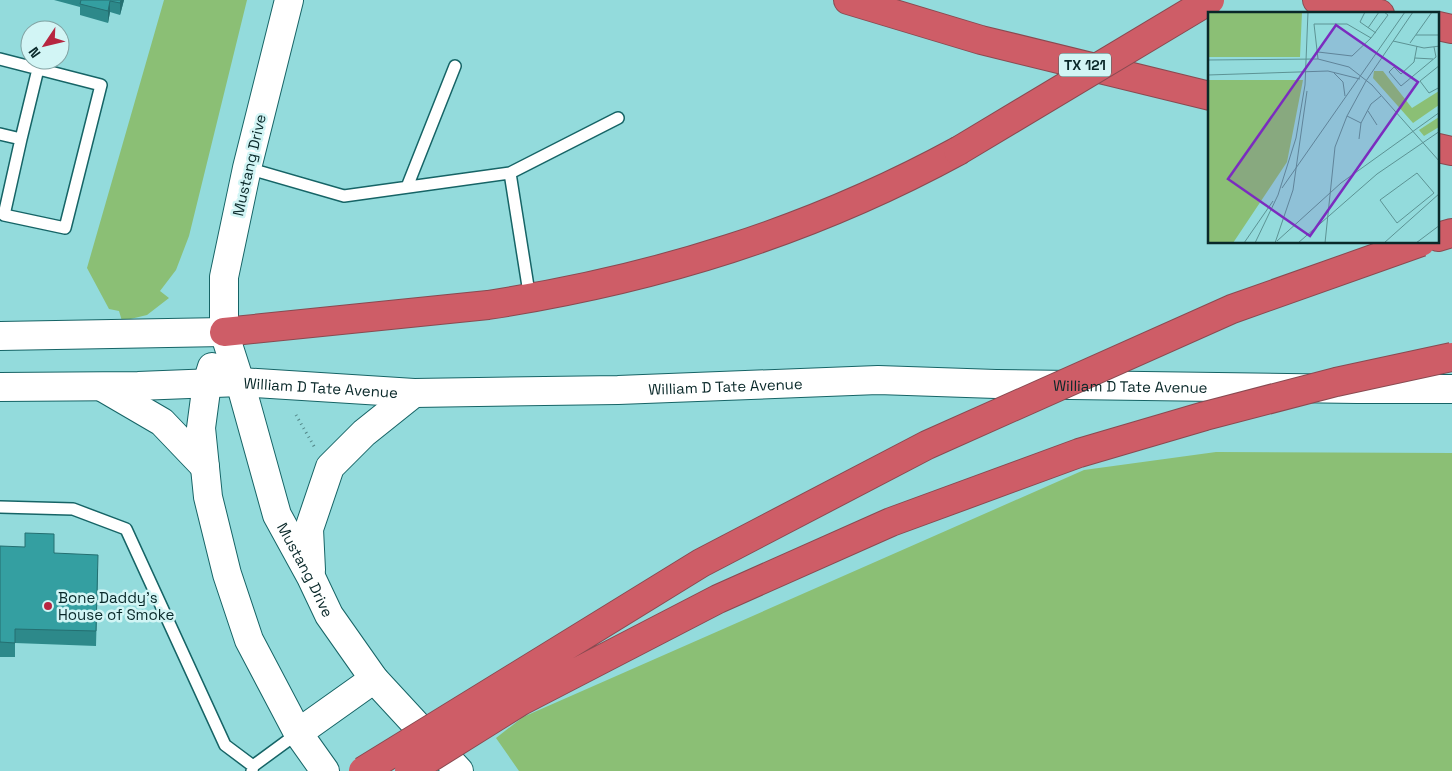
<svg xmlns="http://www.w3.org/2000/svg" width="1452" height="771" viewBox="0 0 1452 771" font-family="'Space Grotesk',sans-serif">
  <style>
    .green { fill: #8bbf75 }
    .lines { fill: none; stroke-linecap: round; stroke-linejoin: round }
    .service-casing { stroke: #166466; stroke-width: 14 }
    .secondary-casing { stroke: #166466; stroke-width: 30 }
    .motorway-casing { stroke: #894a51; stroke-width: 30 }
    .path { stroke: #528687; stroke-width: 3; stroke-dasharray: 1 4; stroke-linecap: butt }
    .service { stroke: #fff; stroke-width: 11 }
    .secondary { stroke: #fff; stroke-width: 28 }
    .motorway { stroke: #ce5d67; stroke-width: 28 }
    .motorway-bridge-casing { stroke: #894a51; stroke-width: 30; stroke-linecap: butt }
    .motorway-bridge { stroke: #ce5d67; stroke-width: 28 }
    .wall { fill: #2d898a }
    .shaded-wall { fill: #246f71 }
    .building { fill: #349fa1; stroke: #246f71 }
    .poi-dot { fill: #b72640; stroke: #d2f5f5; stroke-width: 2 }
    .labels { text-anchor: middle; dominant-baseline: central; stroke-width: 5; stroke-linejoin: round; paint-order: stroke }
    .shield { fill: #d2f5f5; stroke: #456666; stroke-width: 1 }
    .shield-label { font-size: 14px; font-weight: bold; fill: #092829 }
    .street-label { font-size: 15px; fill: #092829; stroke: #d2f5f5 }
    .poi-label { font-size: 15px; fill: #092829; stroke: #d2f5f5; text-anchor: start }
    .inset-road { fill: none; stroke: #5c9394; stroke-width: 1 }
    .view { fill: #7b2cbf; fill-opacity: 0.15; stroke: #7b2cbf; stroke-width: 2.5 }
    .inset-edge { fill: none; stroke: #092829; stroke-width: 2.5 }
  </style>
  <rect width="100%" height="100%" fill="#93dbdc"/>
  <path class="green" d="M164 0H247L189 236 176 270 160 291 169 298 147 315 122 321 119 311 109 309 87 268Z
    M1216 452 1452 453V771H519L496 738 523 717 1084 470Z"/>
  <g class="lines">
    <g class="service-casing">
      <path id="service" d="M0 59 101 85 65 228 4 215 21 139 0 134
        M21 139 38 69
        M247 168 344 196 510 173 530 299
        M510 173 618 118
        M407 187 455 66
        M0 507 73 509 126 529 225 745 253 766
        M252 771 253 766 298 733"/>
    </g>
    <g class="secondary-casing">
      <g id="secondary">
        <path id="s1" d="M289 0 247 168 224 277V332L240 382 277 515 311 577 329 615 374 679 459 771"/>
        <path d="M0 336 224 332"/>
        <path d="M212 367 207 383 201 428 208 497 227 574 249 640 298 733 325 771"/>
        <path id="s2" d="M0 387 138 386 240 382 414 393 618 390 878 380 996 384 1357 389H1452"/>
        <path d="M102 387 162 422 205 467"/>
        <path d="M311 570 309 529 330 467 364 433 414 393"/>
        <path d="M298 733 374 679"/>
      </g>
    </g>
    <g class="motorway-casing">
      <path id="motorway" d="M848 0 981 40 1210 96
        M1317 0 1380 14
        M1438 26 1452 29
        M1438 148 1452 151
        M1438 237 1452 233
        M224 332 488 305C655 279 809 232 958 151"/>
    </g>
    <path class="path" d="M296 415 315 448"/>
    <use href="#service" class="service"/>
    <use href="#secondary" class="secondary"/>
    <use href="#motorway" class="motorway"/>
    <g class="motorway-bridge-casing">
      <path id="motorway-bridge" d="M958 151 1210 0
        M363 771 701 563 927 445 1232 309 1421 242
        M409 771 521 701 718 599 891 522 1079 453 1205 416 1336 382 1452 357"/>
    </g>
    <use href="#motorway-bridge" class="motorway-bridge"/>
  </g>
  <path class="wall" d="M54 0H124L120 15 110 12 108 23 80 15V7Z
    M0 546 54 553 98 569 96 646 15 643V657H0Z"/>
  <path class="shaded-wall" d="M121 0H124L120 15V3Z
    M110 1V12L108 23V11Z"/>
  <path class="building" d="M81 0H121L120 3 110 1 108 11 80 4Z
    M25 533 54 534V553L98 555 96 631 15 629V643L0 642V546L25 547Z"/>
  <circle class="poi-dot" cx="48" cy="606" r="5"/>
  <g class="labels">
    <rect class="shield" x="1059" y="53.5" width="52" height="23" rx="4"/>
    <g class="shield-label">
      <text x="1085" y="65">TX 121</text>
    </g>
    <g class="street-label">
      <text transform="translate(249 165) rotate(-77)">Mustang Drive</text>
      <text stroke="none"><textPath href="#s2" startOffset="726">William D Tate Avenue</textPath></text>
      <text stroke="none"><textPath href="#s2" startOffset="1131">William D Tate Avenue</textPath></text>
      <text stroke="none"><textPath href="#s2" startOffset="321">William D Tate Avenue</textPath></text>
      <text stroke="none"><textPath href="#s1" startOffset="592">Mustang Drive</textPath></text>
    </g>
    <g class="poi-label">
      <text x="58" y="597">Bone Daddy's<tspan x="58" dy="17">House of Smoke</tspan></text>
    </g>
  </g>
  <g transform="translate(1208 12)">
    <rect width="231" height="231" fill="#93dbdc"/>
    <path d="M0 0H94L92 45H0ZM166 59H175L204 96 231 79V93L205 111 165 66ZM0 68H95L79 150 25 231H0ZM231 105V115L216 124 211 118Z" fill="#8bbf75"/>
    <path class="inset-road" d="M157 0 152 10 168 21M160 16 171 0M208 23H232M163 26 180 3 176 0M185 29 216 36 232 34M202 31 224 0M209 34 206 50 193 62 186 55 181 60 193 74 228 45 226 35M110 40 144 44 163 26 139 12H106L110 47M207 46 225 47M0 48 110 47 141 55 164 73 232 150M232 53 212 69 221 81 232 75M126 61 135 70 137 84M0 63 120 59 152 67M158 69 205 0M160 99 169 113M139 104 153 111 163 92 173 84M151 127 153 111M209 161 226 181 189 211 172 188ZM74 176 197 0M69 229 133 171 232 100M36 231 65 189M47 231 70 183 88 126 97 73 100 0M67 231 85 178 99 79M90 231 169 162 232 119M117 231 127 135 139 104 158 69M176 231 232 181M208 231 232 213"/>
    <path class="view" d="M128 13 210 70 102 224 20 167Z"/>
    <rect width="231" height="231" class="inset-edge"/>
  </g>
  <g transform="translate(45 45) rotate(235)"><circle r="24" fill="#d2f5f5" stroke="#82a3a3"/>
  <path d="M0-4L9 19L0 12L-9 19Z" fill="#b72640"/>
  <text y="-8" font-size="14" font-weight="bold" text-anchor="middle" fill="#092829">N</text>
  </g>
</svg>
